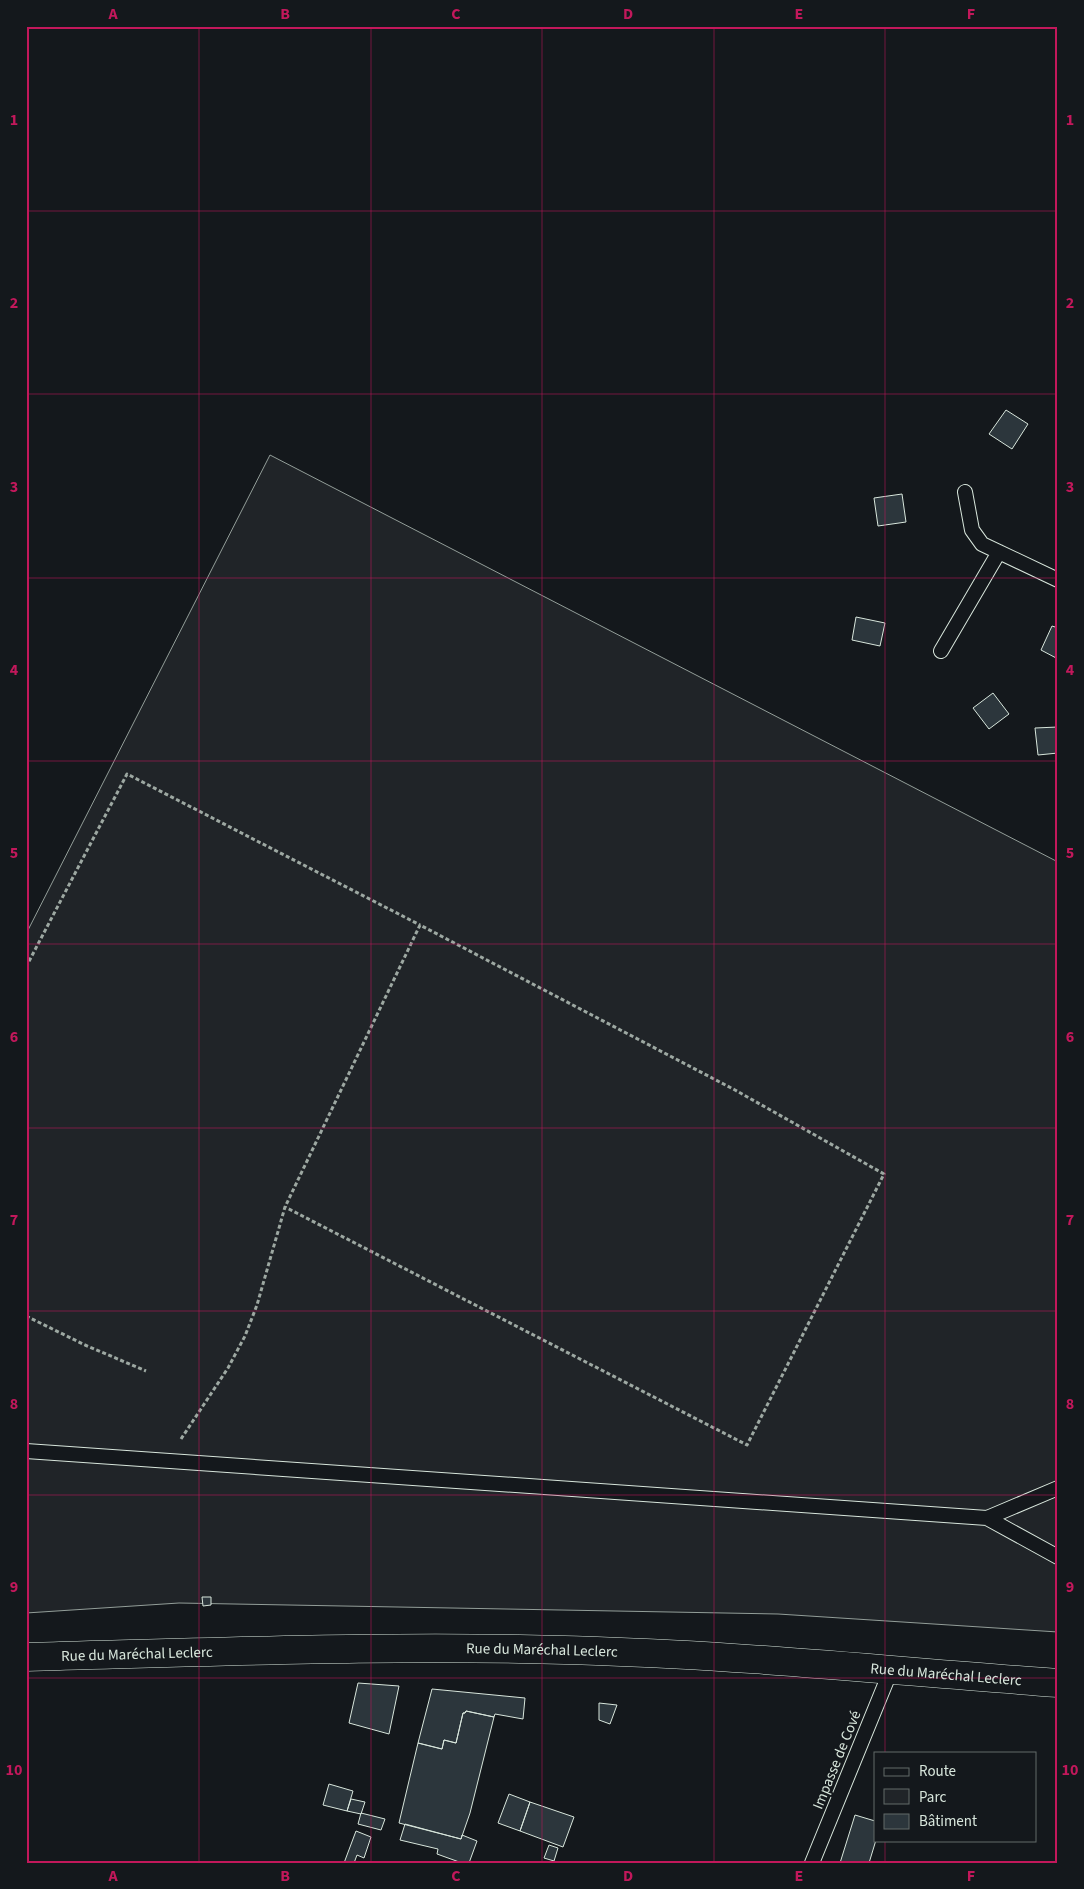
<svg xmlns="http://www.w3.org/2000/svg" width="1084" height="1889" viewBox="0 0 1084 1889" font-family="'Source Sans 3',sans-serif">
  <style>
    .green { fill: #202428; stroke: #939e99 }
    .building { fill: #2c363c; stroke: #d8e6dc }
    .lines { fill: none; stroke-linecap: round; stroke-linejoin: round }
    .lane-casing { stroke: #d8e6dc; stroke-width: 16 }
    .primary-casing { stroke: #d8e6dc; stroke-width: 29 }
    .path { stroke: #9da8a2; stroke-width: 3; stroke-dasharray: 4 2.5; stroke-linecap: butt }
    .lane { stroke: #14181c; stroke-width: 14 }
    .primary { stroke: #14181c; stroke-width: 28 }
    .grid { fill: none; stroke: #c2185b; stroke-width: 1; stroke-opacity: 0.55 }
    .labels { text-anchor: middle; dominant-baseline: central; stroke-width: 4; stroke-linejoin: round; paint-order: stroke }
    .street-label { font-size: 15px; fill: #d8e6dc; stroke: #14181c }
    .neatline { fill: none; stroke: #c2185b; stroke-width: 2 }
    .grid-label { font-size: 16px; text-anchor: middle; font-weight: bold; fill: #c2185b }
  </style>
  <rect width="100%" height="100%" fill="#14181c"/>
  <path class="green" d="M270 455 1058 862V1632L778 1614 179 1603 26 1613V934Z"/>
  <path class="building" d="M1006 410 1028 424 1012 449 989 434Z
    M902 494 906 522 878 526 874 498Z
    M856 617 885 623 880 646 852 640Z
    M1052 626 1058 628V659L1041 650Z
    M993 693 1009 714 989 729 973 708Z
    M1058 727V753L1038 755 1035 728Z
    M202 1597H211V1605L203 1606Z
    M358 1683 399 1686 389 1734 349 1723Z
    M432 1689 525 1698 523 1719 495 1714 494 1717 466 1711 465 1713H463L456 1743 444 1740 442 1749 418 1743Z
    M599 1703 617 1705 610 1724 599 1720Z
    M466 1711 494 1717 470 1813 461 1839 399 1823 418 1743 442 1749 444 1740 456 1743 463 1713H465Z
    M329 1784 353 1791 347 1811 323 1805Z
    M509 1794 530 1802 520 1831 498 1823Z
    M351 1799 365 1802 361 1814 347 1811Z
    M530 1802 574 1817 563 1847 520 1831Z
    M361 1813 385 1819 381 1830 358 1824Z
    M855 1815 875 1821 876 1840 869 1863H840Z
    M405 1824 461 1839 462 1835 477 1841 469 1863H462L437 1854 438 1849 400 1840Z
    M356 1831 371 1837 364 1858 357 1855 354 1863H344Z
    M549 1845 558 1848 554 1861 544 1858Z"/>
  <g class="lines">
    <g class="lane-casing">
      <path id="lane" d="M965 492 972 530 982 544 1058 580
        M941 651 999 552
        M26 1451 987 1518 1058 1557
        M987 1518 1058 1488
        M812 1863 891 1670"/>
    </g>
    <g class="primary-casing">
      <g id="primary">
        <path id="s1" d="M26 1657C216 1652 407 1644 597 1651 751 1656 904 1672 1058 1683"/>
      </g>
    </g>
    <path class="path" d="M26 967 127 774 420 925
      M26 1316 85 1345 146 1371
      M181 1439 228 1368 245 1336 257 1305 285 1207 420 925 735 1090 884 1174 747 1445 285 1207"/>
    <use href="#lane" class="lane"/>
    <use href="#primary" class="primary"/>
  </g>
  <path class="grid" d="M199 26V1863M371 26V1863M542 26V1863M714 26V1863M885 26V1753M26 211H1058M26 394H1058M26 578H1058M26 761H1058M26 944H1058M26 1128H1058M26 1311H1058M26 1495H1058M26 1678H1058M885 1840V1863"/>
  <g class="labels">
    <g class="street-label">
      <text stroke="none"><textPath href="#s1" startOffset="516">Rue du Maréchal Leclerc</textPath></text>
      <text stroke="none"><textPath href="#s1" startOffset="111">Rue du Maréchal Leclerc</textPath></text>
      <text stroke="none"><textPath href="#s1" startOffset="921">Rue du Maréchal Leclerc</textPath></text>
      <text transform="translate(837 1760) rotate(-68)">Impasse de Cové</text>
    </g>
  </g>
  <rect width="1084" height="1889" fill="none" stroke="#14181c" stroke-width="55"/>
  <rect x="874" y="1752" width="162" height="90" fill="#14181c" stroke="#626a69"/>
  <rect x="884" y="1768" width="25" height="8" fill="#14181c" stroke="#626a69"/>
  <text x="919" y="1776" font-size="15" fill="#d8e6dc">Route</text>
  <rect x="884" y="1789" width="25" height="15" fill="#202428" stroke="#626a69"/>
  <text x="919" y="1802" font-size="15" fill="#d8e6dc">Parc</text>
  <rect x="884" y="1814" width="25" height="15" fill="#2c363c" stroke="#626a69"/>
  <text x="919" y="1826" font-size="15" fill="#d8e6dc">Bâtiment</text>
  <rect x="28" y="28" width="1028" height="1834" class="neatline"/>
  <g class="grid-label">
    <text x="113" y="19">A</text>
    <text x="285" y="19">B</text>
    <text x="456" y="19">C</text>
    <text x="628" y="19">D</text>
    <text x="799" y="19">E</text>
    <text x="971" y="19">F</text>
    <text x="14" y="125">1</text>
    <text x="1070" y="125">1</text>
    <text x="14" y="308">2</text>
    <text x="1070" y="308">2</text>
    <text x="14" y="492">3</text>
    <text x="1070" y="492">3</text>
    <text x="14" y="675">4</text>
    <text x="1070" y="675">4</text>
    <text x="14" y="858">5</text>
    <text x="1070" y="858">5</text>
    <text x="14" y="1042">6</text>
    <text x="1070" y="1042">6</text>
    <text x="14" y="1225">7</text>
    <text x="1070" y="1225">7</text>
    <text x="14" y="1409">8</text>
    <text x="1070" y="1409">8</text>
    <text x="14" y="1592">9</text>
    <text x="1070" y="1592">9</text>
    <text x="14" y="1775">10</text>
    <text x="1070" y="1775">10</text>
    <text x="113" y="1881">A</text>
    <text x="285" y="1881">B</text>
    <text x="456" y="1881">C</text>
    <text x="628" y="1881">D</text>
    <text x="799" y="1881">E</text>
    <text x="971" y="1881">F</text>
  </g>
</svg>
